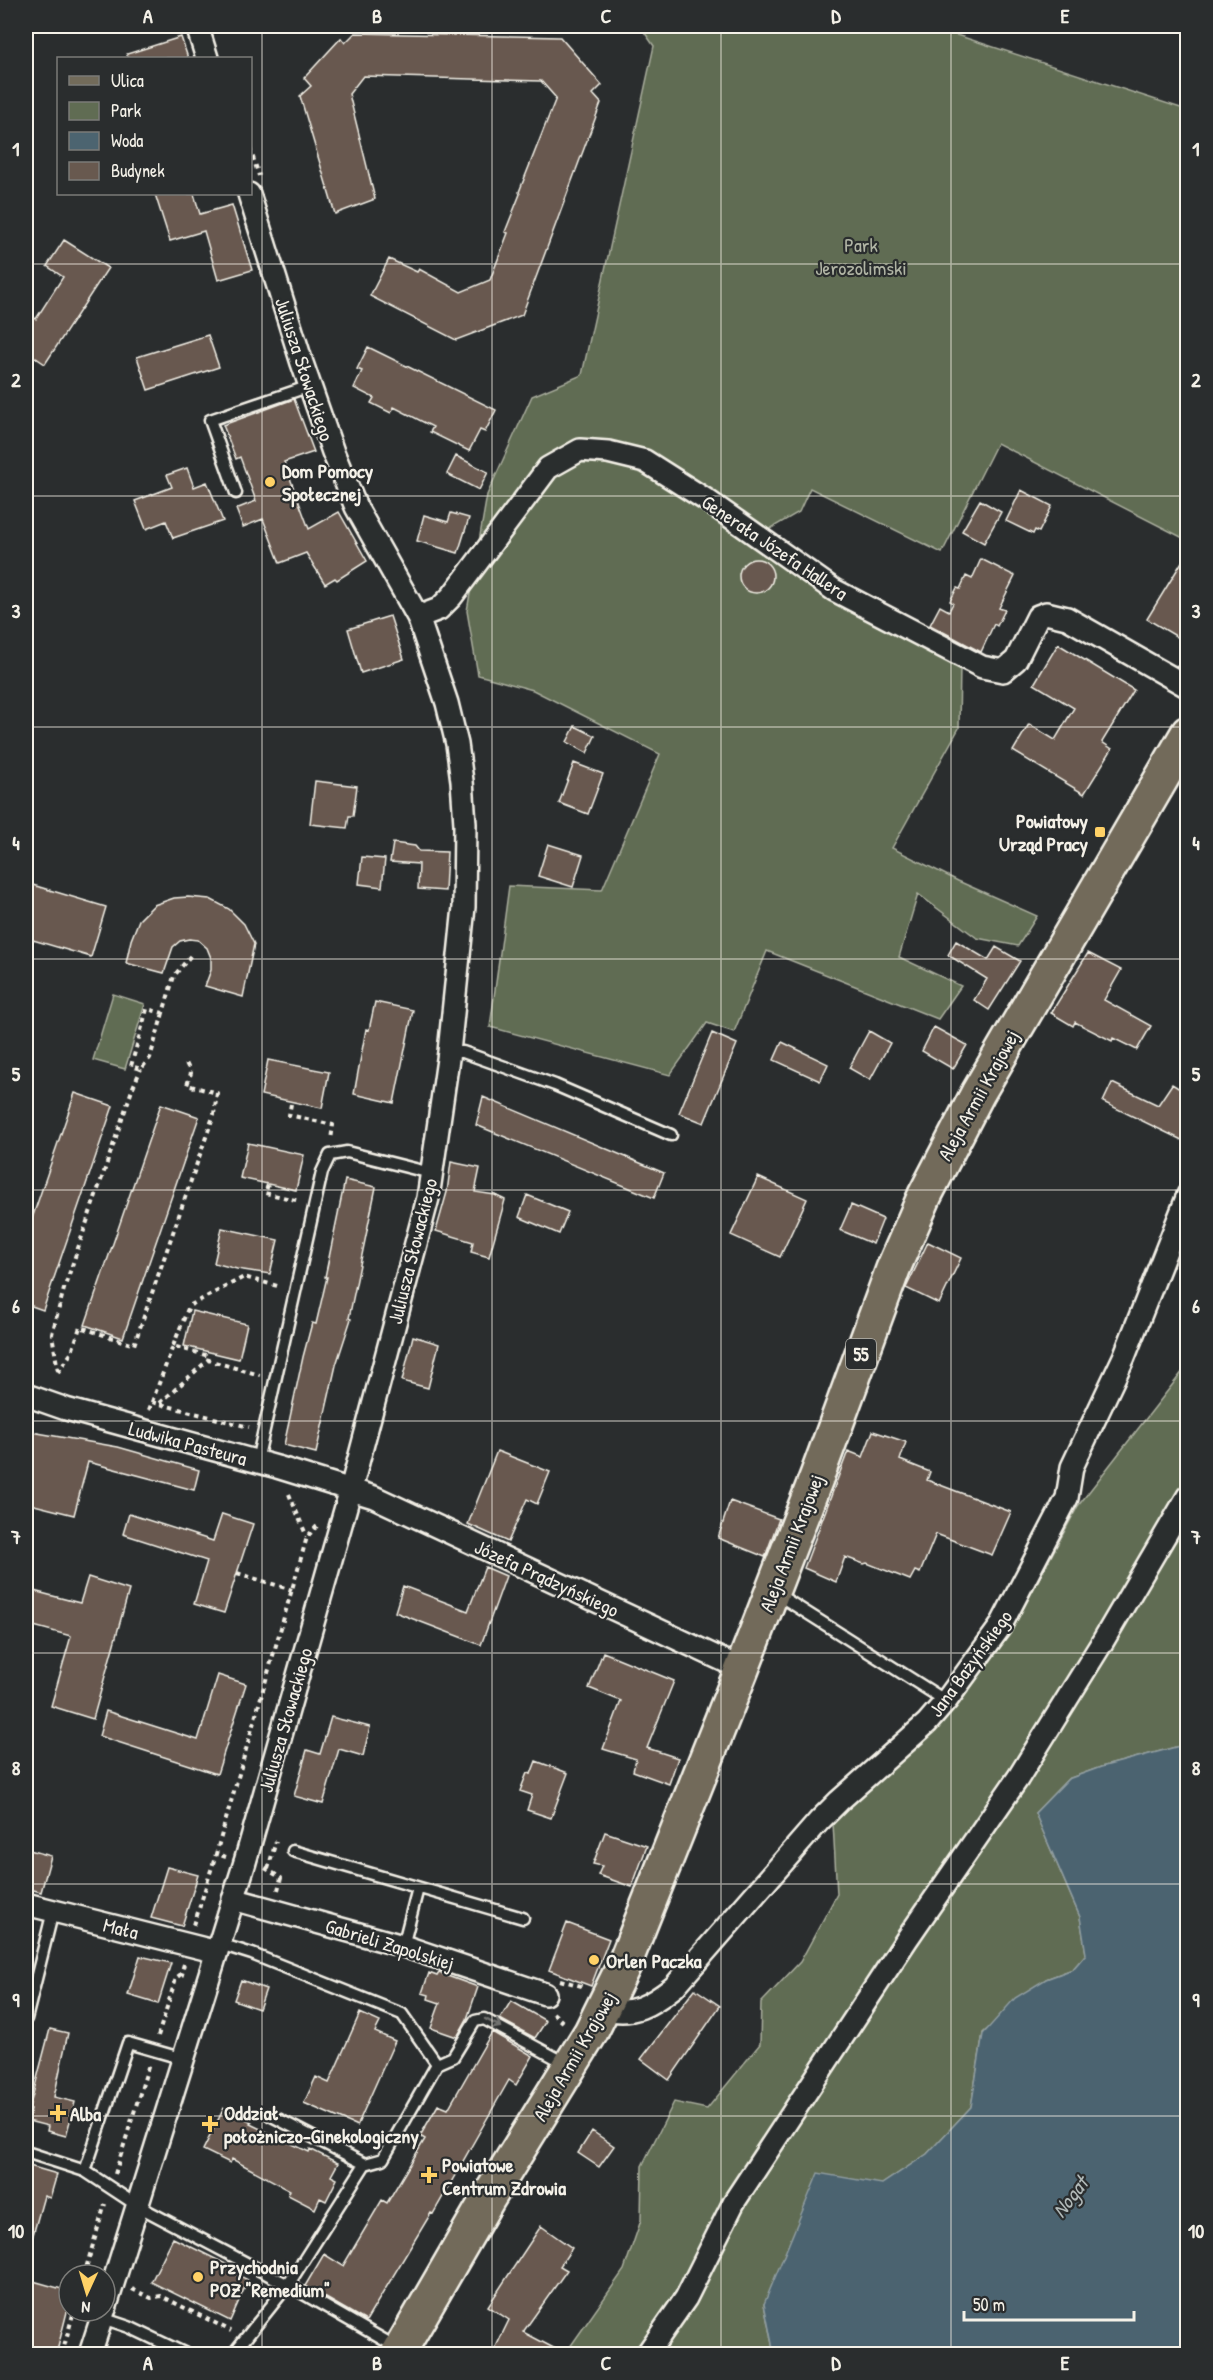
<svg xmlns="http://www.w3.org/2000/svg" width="1213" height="2380" viewBox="0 0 1213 2380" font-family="'Patrick Hand',sans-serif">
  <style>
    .green { fill: #606c53; stroke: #aaae9e; stroke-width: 1.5 }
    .water { fill: #4c6470; stroke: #8f9ca0; stroke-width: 1.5 }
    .building { fill: #68594f; stroke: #f4f1e8; stroke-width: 1.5 }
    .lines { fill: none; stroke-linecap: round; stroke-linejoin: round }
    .lane-casing { stroke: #f4f1e8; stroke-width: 15 }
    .street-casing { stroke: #f4f1e8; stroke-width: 26 }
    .primary-casing { stroke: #f4f1e8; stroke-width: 38 }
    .path { stroke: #f4f1e8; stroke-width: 4; stroke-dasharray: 4.5 4.5; stroke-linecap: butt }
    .lane { stroke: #2a2d2e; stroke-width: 10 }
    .street { stroke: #2a2d2e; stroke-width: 21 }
    .primary { stroke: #726b5a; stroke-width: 33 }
    .oneway { stroke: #71726f }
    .grid { fill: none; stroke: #f4f1e8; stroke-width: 1.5; stroke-opacity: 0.55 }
    .poi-dot { fill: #ffd166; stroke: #2a2d2e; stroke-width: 2 }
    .labels { text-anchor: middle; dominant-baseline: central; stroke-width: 4.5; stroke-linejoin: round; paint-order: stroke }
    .shield { fill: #2a2d2e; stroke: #b7b6b0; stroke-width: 1.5 }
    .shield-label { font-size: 18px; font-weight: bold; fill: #f4f1e8 }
    .park-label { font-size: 20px; fill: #b1b5a5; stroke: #2a2d2e }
    .street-label { font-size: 20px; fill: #f4f1e8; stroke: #2a2d2e }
    .poi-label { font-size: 20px; font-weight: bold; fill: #f4f1e8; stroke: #2a2d2e; text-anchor: start }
    .water-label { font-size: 21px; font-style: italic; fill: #b1b9b8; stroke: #2a2d2e }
    .neatline { fill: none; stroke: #f4f1e8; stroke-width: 2 }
    .grid-label { font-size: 20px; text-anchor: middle; font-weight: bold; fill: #f4f1e8 }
  </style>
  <rect width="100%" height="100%" fill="#2a2d2e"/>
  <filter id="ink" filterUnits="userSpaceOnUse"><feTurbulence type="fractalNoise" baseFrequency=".0167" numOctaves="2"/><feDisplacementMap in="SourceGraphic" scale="12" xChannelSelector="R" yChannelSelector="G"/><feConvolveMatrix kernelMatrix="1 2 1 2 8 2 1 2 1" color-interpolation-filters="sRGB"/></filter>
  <g filter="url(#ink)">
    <path class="green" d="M640 26H929L1187 110V540L997 443 942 553 810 488 799 512 749 541 960 665 959 728 892 848 958 881 1037 916 1018 946 977 938 918 894 899 957 961 986 938 1019 767 951 734 1032 707 1023 670 1075 490 1027 509 886 602 890 660 754 533 690 478 675 467 611 487 495 532 396 582 375 654 46Z
      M113 994 145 1004 125 1069 93 1060Z
      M1187 1366V1479L1159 1524 1099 1638 680 2296 637 2354H565L624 2270 641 2220 642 2166 674 2102 707 2109 760 2044 761 2003 800 1962 837 1894 833 1823 957 1707 1011 1631 1078 1506Z
      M1187 1509V1744L1101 1767 1068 1779 1035 1813 1080 1917 1086 1954 1073 1969 1046 1979 983 2033 971 2107 927 2154 882 2184 764 2304 774 2354H659L738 2205Z"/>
    <path class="water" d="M1187 1744V2354H774L764 2304 818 2173 882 2184 927 2154 971 2107 983 2034 1015 1998 1046 1979 1073 1969 1086 1954 1080 1917 1035 1813 1068 1779 1101 1767Z"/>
    <path class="building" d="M355 33 560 37 602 85 593 94 601 103 522 315 456 340 370 296 389 259 417 272 419 269 461 292 490 280 508 233 505 232 520 194 519 192 556 98 541 81 363 76 349 94 375 199 335 214 300 96 311 86 304 78 341 38 345 43Z
      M181 37 188 58H127V54Z
      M155 194H194L200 214 232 205 252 270 218 280 204 231 170 241Z
      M64 240 108 268 45 364 26 351V312L36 319 63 277 47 266Z
      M208 335 219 367 148 390 137 357Z
      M368 347 496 410 485 432 480 430 469 451 430 432 433 427 394 407 391 413 371 403 374 398 354 388 362 371 357 369Z
      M294 399 314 452 284 462 309 529 339 512 367 561 337 580 335 578 325 584 306 553 280 563 263 519 243 527 236 509 256 501 240 457 236 459 223 425Z
      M456 456 488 472 479 490 447 474Z
      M187 468 194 487 207 482 223 521 173 538 166 521 146 529 135 501 172 487 167 475Z
      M1021 490 1052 506 1039 532 1035 530 1033 534 1006 521Z
      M980 500 1001 512 984 543 962 531Z
      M451 513 469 518 458 553 417 541 424 515 448 522Z
      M1188 552V623L1179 638 1147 619Z
      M739 576a17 17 0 1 1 34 0a17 17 0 1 1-34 0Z
      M981 559 1015 576 999 608 1005 610 997 626 994 624 981 652 930 625 940 606 949 611 953 603 950 601 957 588 960 589 966 576 972 579Z
      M390 616 404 659 361 673 348 629Z
      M1058 644 1134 690 1102 742 1112 749 1084 794 1013 751 1029 724 1055 740 1074 708 1034 684Z
      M575 726 595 736 587 753 567 742Z
      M574 763 603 774 588 814 559 803Z
      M315 781 357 786 353 816H349L347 828 310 824Z
      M393 843 415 846 419 851 447 852 445 891 418 889 419 864 390 862Z
      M548 844 583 855 573 887 538 876Z
      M362 857 385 859 382 887 359 884Z
      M26 883 106 907 91 957 26 938Z
      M188 897 210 899 229 909 244 924 254 944 243 997 205 986 211 970V958L207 948 198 940 189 939 180 941 173 947 164 973 126 963 131 940 139 920 154 905 174 898Z
      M956 941 988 960 996 947 1020 961 989 1010 974 1000 987 979 948 955Z
      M1088 953 1121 970 1104 1000 1151 1026 1137 1050 1113 1038 1112 1041 1075 1022 1073 1026 1051 1013Z
      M375 1002 413 1010 394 1103 354 1094 366 1029 369 1030Z
      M934 1027 967 1045 953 1069 922 1051Z
      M869 1031 890 1043 870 1080 849 1068Z
      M712 1033 737 1044 704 1123 679 1113Z
      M782 1042 828 1064 820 1081 774 1060Z
      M268 1060 329 1072 322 1108 261 1095Z
      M1112 1083 1158 1105 1172 1084 1188 1094V1143L1103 1102Z
      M75 1093 113 1106 43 1310 26 1304V1236Z
      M483 1097 664 1173 654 1198 476 1125Z
      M161 1104 199 1117 123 1338 85 1325Z
      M248 1143 304 1155 296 1190 240 1178Z
      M451 1162 480 1168 475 1192 495 1195 505 1200 489 1257 471 1252 473 1242 436 1231 447 1192Z
      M758 1177 807 1199 780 1257 731 1235Z
      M345 1180 376 1187 349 1318 351 1319 336 1365 316 1453 284 1445 303 1357 312 1323 316 1324 327 1277H325Z
      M527 1195 568 1212 559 1234 519 1217Z
      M851 1205 883 1219 873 1244 840 1230Z
      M222 1228 278 1240 270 1274 237 1269 214 1263Z
      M928 1242 961 1258 939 1304 906 1288Z
      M192 1311 247 1324 239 1359 184 1346Z
      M413 1336 439 1344 428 1388 402 1381Z
      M26 1431 118 1447 199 1470 194 1490 88 1462 74 1515 26 1503Z
      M873 1431 906 1442 900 1460 930 1472 927 1480 1011 1512 992 1555 936 1534 920 1573 915 1571 910 1580 867 1563 864 1564 845 1557 836 1582 804 1568 848 1451 863 1457Z
      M497 1451 550 1472 537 1504 527 1499 508 1542 468 1524Z
      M730 1501 779 1519 765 1557 718 1538Z
      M129 1514 213 1541 222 1514 253 1524 224 1613 194 1604 207 1561 123 1534Z
      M485 1567 506 1576 481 1645 395 1612 403 1586 468 1611Z
      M88 1577 129 1590 93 1719 51 1706 71 1636 26 1624V1589L80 1603Z
      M603 1652 674 1681 647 1748 678 1758 669 1784 633 1771 636 1759 603 1749 621 1701 589 1688Z
      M218 1675 246 1684 217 1774 99 1736 106 1711 198 1740Z
      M331 1717 370 1727 363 1756 339 1749 323 1804 294 1796 307 1750 320 1754Z
      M536 1761 568 1773 551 1818 527 1810 532 1795 520 1791 527 1773 531 1774Z
      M605 1832 647 1846 632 1887 598 1875 602 1866 593 1864Z
      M26 1849 51 1856 41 1892 26 1888Z
      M167 1867 198 1875 182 1926 151 1918Z
      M567 1923 609 1939 591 1986 549 1970Z
      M140 1956 171 1963 158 2004 128 1995Z
      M429 1973 437 1976 439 1973 478 1987 467 2019 457 2037 431 2028 440 2003 428 1999 429 1995 422 1993Z
      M241 1980 266 1989 259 2009 234 2000Z
      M695 1989 720 2006 669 2080 641 2059Z
      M511 2001 546 2021 535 2038 500 2019Z
      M360 2013 380 2022 375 2032 395 2041 357 2126 304 2103 316 2077 329 2083Z
      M50 2029 68 2033 54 2097 75 2102 66 2136 47 2131 48 2126 28 2121 31 2110 29 2109Z
      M492 2032 533 2056 516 2085 509 2080 433 2214 431 2213 366 2321 305 2286 324 2254 343 2266 382 2200 387 2203 425 2139 420 2136 438 2105 448 2109Z
      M224 2108 252 2122 250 2124 309 2152 310 2149 338 2163 331 2176 337 2179 326 2201 320 2198 315 2209 288 2195 290 2190 232 2159 230 2163 203 2150Z
      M592 2131 614 2146 599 2167 578 2153Z
      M26 2165 57 2174 50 2198 44 2196 31 2242H26Z
      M541 2226 572 2248 560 2266 567 2270 523 2332 567 2355H492L509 2320 488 2306Z
      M173 2238 238 2270 236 2274 248 2280 230 2321 151 2282Z
      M26 2279 69 2291V2304L56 2355H26Z"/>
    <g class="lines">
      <g class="lane-casing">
        <path id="lane" d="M236 493 210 420 310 386
          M449 1052H463L555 1085 671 1135
          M257 1461 322 1172 330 1155 347 1152 431 1173
          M774 1592 946 1701
          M293 1851 523 1918
          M220 1944 252 1954 402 2014 437 2064
          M403 1946 418 1888
          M26 2019 53 1911
          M184 2059 128 2043 85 2171 138 2206 288 2285 398 2348
          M270 2115 365 2164
          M26 2152 85 2171
          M102 2318 129 2327 186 2354
          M233 2354 288 2285 365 2164 383 2159 437 2064 453 2057 475 2021 484 2019 567 2064"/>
      </g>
      <g class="street-casing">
        <path id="street" d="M197 26 207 58
          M418 617 439 609 452 596 548 468 580 450 608 452 645 461 708 501 834 590 982 667 1003 671 1016 660 1038 616 1046 613 1067 618 1188 687
          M26 1395 66 1409 277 1467 374 1497 742 1669
          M233 1899 403 1946 545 1994
          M26 1904 217 1952
          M603 2008C632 2017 651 2005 674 1987L819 1821 839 1801 927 1723 946 1701 1000 1627 1067 1498 1072 1467 1124 1357 1188 1195
          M105 2309 245 1862 351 1489 428 1198 449 1052 464 907 465 824 462 781 457 744 447 703 418 617 356 507 333 452 302 363 249 194
          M90 2354 104 2311
          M647 2354 686 2298 734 2202 907 1939 1018 1778 1103 1641 1188 1496"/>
      </g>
      <g class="primary-casing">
        <path id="primary" d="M398 2354 489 2197 591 2032 624 1965 742 1669 817 1476 893 1269 925 1195 978 1093 1188 733"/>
      </g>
      <path class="path" d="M250 148 259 176
        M163 1013 150 1058 141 1069 131 1066 147 1009 163 1013 174 976 192 954
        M291 1104 289 1115 333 1125 331 1140
        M268 1185 265 1193 300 1201
        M173 1346 189 1306 244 1277 281 1287
        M58 1371 52 1334 64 1289 133 1087 141 1069
        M58 1372 72 1352 80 1327 134 1345 214 1114 217 1093 187 1085 191 1073 186 1063
        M152 1402 173 1346 209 1356 208 1360
        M160 1403 208 1360 260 1375
        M149 1410 152 1402 249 1427
        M289 1494 307 1537
        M237 1573 292 1590
        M226 1857 216 1854 307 1537 317 1526
        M265 1868 281 1878 278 1890
        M268 1869 276 1841
        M194 1925 216 1854
        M184 1964 181 1974 188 1976
        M560 1980 585 1987
        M553 2013 565 2024
        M158 2036 176 1978 181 1974
        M115 2174 149 2064
        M84 2275 105 2204
        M132 2289 151 2298 161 2296 231 2331
        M62 2354 74 2311"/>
      <use href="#lane" class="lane"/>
      <use href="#street" class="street"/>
      <use href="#primary" class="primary"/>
    </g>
    <defs><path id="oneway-shaft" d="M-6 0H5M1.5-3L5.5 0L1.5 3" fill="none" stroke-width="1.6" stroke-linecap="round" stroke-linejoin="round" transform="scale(1.5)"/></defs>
    <use class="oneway" href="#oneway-shaft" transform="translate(493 2023) rotate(27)"/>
  </g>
  <path class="grid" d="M262 26V2354M492 26V2354M721 26V2354M951 26V2354M26 264H1188M26 496H1188M26 727H1188M26 959H1188M26 1190H1188M26 1421H1188M26 1653H1188M26 1884H1188M26 2116H1188"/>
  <g class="poi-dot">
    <circle cx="270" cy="482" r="6"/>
    <rect x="1094" y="826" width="12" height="12" rx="3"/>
    <circle cx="594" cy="1960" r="6"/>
    <path d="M55 2104h6v6h6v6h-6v6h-6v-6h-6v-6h6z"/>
    <path d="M207 2115h6v6h6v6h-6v6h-6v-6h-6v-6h6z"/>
    <path d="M426 2166h6v6h6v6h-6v6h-6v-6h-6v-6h6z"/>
    <circle cx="198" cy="2277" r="6"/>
  </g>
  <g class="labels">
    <rect class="shield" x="846" y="1339" width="30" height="30" rx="4.5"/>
    <g class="shield-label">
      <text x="861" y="1354">55</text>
    </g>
    <g class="park-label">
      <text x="861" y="244">Park<tspan x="861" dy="23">Jerozolimski</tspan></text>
    </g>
    <g class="street-label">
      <text transform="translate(305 369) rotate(72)">Juliusza Słowackiego</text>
      <text transform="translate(775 547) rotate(34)">Generała Józefa Hallera</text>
      <text transform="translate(978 1095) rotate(-61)">Aleja Armii Krajowej</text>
      <text transform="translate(412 1251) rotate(-76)">Juliusza Słowackiego</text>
      <text transform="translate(188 1443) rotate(15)">Ludwika Pasteura</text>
      <text transform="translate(791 1543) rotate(-69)">Aleja Armii Krajowej</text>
      <text transform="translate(547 1578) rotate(25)">Józefa Prądzyńskiego</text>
      <text transform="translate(970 1663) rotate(-54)">Jana Bażyńskiego</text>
      <text transform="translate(285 1720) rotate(-74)">Juliusza Słowackiego</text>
      <text transform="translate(121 1928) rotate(14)">Mała</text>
      <text transform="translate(390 1944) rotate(17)">Gabrieli Zapolskiej</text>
      <text transform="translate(574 2056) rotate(-60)">Aleja Armii Krajowej</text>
    </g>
    <g class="poi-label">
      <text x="282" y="470">Dom Pomocy<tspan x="282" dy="23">Społecznej</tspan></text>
      <text x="1088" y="820" text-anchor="end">Powiatowy<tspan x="1088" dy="23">Urząd Pracy</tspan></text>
      <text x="606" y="1960">Orlen Paczka</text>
      <text x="224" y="2112">Oddział<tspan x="224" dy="23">położniczo-Ginekologiczny</tspan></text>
      <text x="70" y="2113">Alba</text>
      <text x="442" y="2164">Powiatowe<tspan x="442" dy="23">Centrum Zdrowia</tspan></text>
      <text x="210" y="2266">Przychodnia<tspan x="210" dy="23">POZ "Remedium"</tspan></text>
    </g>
    <g class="water-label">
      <text transform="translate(1070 2197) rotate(-53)">Nogat</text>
    </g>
  </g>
  <rect width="1213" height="2380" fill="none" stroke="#2a2d2e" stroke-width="66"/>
  <rect x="57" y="57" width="195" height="138" fill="#2a2d2e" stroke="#7b7b78" stroke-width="1.5"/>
  <rect x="69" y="76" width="30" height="9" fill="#726b5a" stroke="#7b7b78" stroke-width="1.5"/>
  <text x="111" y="87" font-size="18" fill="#f4f1e8">Ulica</text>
  <rect x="69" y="102" width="30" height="18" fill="#606c53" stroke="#7b7b78" stroke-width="1.5"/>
  <text x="111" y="117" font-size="18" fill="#f4f1e8">Park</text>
  <rect x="69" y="132" width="30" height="18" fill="#4c6470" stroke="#7b7b78" stroke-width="1.5"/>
  <text x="111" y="147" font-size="18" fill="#f4f1e8">Woda</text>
  <rect x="69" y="162" width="30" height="18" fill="#68594f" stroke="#7b7b78" stroke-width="1.5"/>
  <text x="111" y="177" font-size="18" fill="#f4f1e8">Budynek</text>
  <g transform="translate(87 2293) rotate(184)"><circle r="28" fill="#2a2d2e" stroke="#7b7b78" stroke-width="1.5"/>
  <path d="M0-4.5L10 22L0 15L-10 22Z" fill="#ffd166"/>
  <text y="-9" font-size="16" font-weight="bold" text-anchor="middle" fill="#f4f1e8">N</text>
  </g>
  <path d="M964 2311v9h170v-9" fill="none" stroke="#f4f1e8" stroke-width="3"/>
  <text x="973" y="2311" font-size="18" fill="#f4f1e8" stroke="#2a2d2e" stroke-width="4.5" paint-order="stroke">50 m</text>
  <rect x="33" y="33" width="1147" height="2314" class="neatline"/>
  <g class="grid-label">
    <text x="148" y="23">A</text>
    <text x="377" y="23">B</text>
    <text x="606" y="23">C</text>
    <text x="836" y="23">D</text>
    <text x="1065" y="23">E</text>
    <text x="16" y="156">1</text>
    <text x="1196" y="156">1</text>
    <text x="16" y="387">2</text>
    <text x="1196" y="387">2</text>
    <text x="16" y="618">3</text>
    <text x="1196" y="618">3</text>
    <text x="16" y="850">4</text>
    <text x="1196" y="850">4</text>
    <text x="16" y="1081">5</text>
    <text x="1196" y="1081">5</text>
    <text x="16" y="1313">6</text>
    <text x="1196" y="1313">6</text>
    <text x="16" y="1544">7</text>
    <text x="1196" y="1544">7</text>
    <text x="16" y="1775">8</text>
    <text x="1196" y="1775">8</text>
    <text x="16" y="2007">9</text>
    <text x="1196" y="2007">9</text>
    <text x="16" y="2238">10</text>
    <text x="1196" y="2238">10</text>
    <text x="148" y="2370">A</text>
    <text x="377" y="2370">B</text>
    <text x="606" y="2370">C</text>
    <text x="836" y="2370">D</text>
    <text x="1065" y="2370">E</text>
  </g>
</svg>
